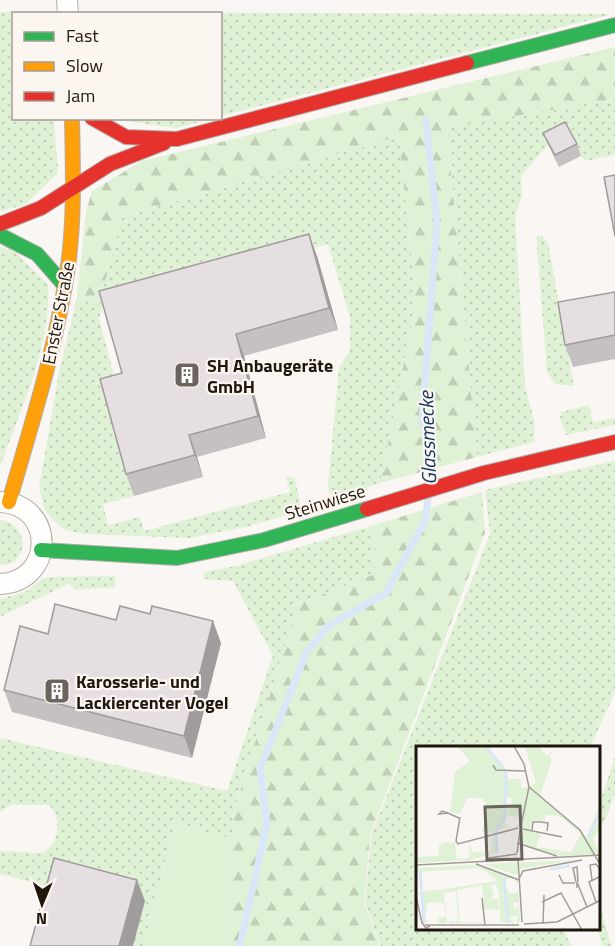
<svg xmlns="http://www.w3.org/2000/svg" width="615" height="946" viewBox="0 0 615 946" font-family="'Titillium Web',sans-serif">
  <style>
    .grass { fill: url(#grass-dots) }
    .forest { fill: url(#forest-firs) }
    .pitch { fill: #e0f2d5 }
    .lines { fill: none; stroke-linecap: round; stroke-linejoin: round }
    .stream { stroke: #d9e7f9; stroke-width: 7 }
    .street-casing { stroke: #b3ada8; stroke-width: 22 }
    .fast-casing { stroke: #b3ada8; stroke-width: 16 }
    .slow-casing { stroke: #b3ada8; stroke-width: 16 }
    .jam-casing { stroke: #b3ada8; stroke-width: 16 }
    .street { stroke: #fefefd; stroke-width: 20 }
    .fast { stroke: #30b455; stroke-width: 14 }
    .slow { stroke: #ff9f0a; stroke-width: 14 }
    .jam { stroke: #e5322d; stroke-width: 14 }
    .wall { fill: #c5c0c2 }
    .shaded-wall { fill: #a09c9e }
    .building { fill: #e5dfe2; stroke: #a09c9e; stroke-width: 1.5 }
    .labels { text-anchor: middle; dominant-baseline: central; stroke-width: 4.5; stroke-linejoin: round; paint-order: stroke }
    .street-label { font-size: 18px; fill: #1f160d; stroke: #fcf6f1 }
    .poi-label { font-size: 18px; font-weight: bold; fill: #1f160d; stroke: #fcf6f1; text-anchor: start }
    .water-label { font-size: 20px; font-style: italic; fill: #0f345d; stroke: #fcf6f1 }
    .inset-river { fill: none; stroke: #d9e7f9; stroke-width: 3 }
    .inset-road { fill: none; stroke: #a29c98; stroke-width: 1.5 }
    .view { fill: #6b645e; fill-opacity: 0.15; stroke: #6b645e; stroke-width: 3 }
    .inset-edge { fill: none; stroke: #1f160d; stroke-width: 3 }
  </style>
  <defs>
    <pattern id="grass-dots" width="8" height="8" patternUnits="userSpaceOnUse" patternTransform="scale(1.5)"><rect width="8" height="8" fill="#e0f2d5"/><path d="M2 2h.1M6 6h.1" fill="none" stroke="#c0cfb6" stroke-width="1.8" stroke-linecap="round"/></pattern>
    <pattern id="forest-firs" width="22" height="20" patternUnits="userSpaceOnUse" patternTransform="scale(1.5)"><rect width="22" height="20" fill="#e0f2d5"/><path d="M5 1l3.5 6h-7zM16 11l3.5 6h-7z" fill="#c0cfb6"/></pattern>
  </defs>
  <rect width="100%" height="100%" fill="#f9f6f4"/>
  <path class="grass" d="M0 12H46L613 14 221 116 220 14H14V118L54 119 58 173 25 205 0 211Z
    M615 99V155L585 161 581 156 548 145 521 176 522 196 515 215 525 387 535 423 534 442 477 457 447 127Z
    M113 119H212L175 128Z
    M399 136 416 302 380 483 335 498 329 493 328 485 339 367 350 351V317L328 244 103 305 99 318 117 386 105 389 134 496 103 504 108 525 140 517 144 531 290 492 286 477 295 478 300 504 294 513 246 527 189 538 85 534 65 530 53 520 45 510 39 488 58 377 77 297 99 303 122 217Z
    M542 235 548 243 574 386 555 384 547 372 537 247V237Z
    M0 247 14 251 48 284C52 346 20 410 0 467Z
    M589 405 593 422 615 418V425L566 435 560 418 561 412Z
    M615 461V692L590 748H417V930H564L571 946H381L365 904 371 836 490 534 485 490Z
    M0 520C29 523 31 565 0 565Z
    M374 525 375 574 298 604 234 811 232 839 175 824 143 946H133L144 901 59 890 0 874V851L42 853C59 845 63 819 49 805H11L0 812V738L227 791 273 656 233 581 204 579V572L236 566Z
    M115 576V587L74 590 70 583 0 617V599L27 591 42 579 51 577Z
    M615 757V794L599 835V805Z
    M599 910 602 912 611 946H602L598 930Z"/>
  <path class="forest" d="M615 47V99L447 128 477 457 380 483 416 302 399 136 122 217 99 304 77 297 86 212 92 191 142 161Z
    M482 492 485 533 370 836 364 904 380 946H225L234 811 298 604 375 574 374 525Z"/>
  <path class="pitch" d="M175 824 232 839 225 946H143Z"/>
  <g class="lines">
    <path class="stream" d="M426 120 437 223 422 420 431 458 429 483
      M240 946 267 824 260 769 306 653 328 626 386 593 426 519 428 497"/>
    <g class="street-casing">
      <path id="street" d="M67 0 68 14
        M0 502C56 504 55 582 0 584"/>
    </g>
    <g class="fast-casing">
      <path id="fast" d="M467 63 615 25
        M0 235 37 254 65 286
        M41 550 177 558 264 540 367 509"/>
    </g>
    <g class="slow-casing">
      <path id="slow" d="M9 502C31 426 55 351 67 273 75 221 73 170 72 118"/>
    </g>
    <g class="jam-casing">
      <path id="jam" d="M92 118 126 137 177 139 467 63
        M0 224 41 208 110 164 164 143
        M367 509 484 473 615 442"/>
    </g>
    <use href="#street" class="street"/>
    <use href="#fast" class="fast"/>
    <use href="#slow" class="slow"/>
    <use href="#jam" class="jam"/>
  </g>
  <path class="wall" d="M543 133 577 144 581 156 559 167 548 145Z
    M317 256 338 330 244 356 266 438 197 457 203 477 134 496 126 474 122 373Z
    M615 292V359L573 367 565 345Z
    M150 614 221 643 192 758 12 712 4 690 48 634Z"/>
  <path class="shaded-wall" d="M309 234 317 256 338 330 329 308Z
    M236 334 244 356 266 438 258 416Z
    M189 435 197 457 203 477 195 455Z
    M213 621 221 643 192 758 184 736Z
    M137 880 145 901 133 946H119Z"/>
  <path class="building" d="M565 122 577 144 555 155 543 133Z
    M615 175V236L604 177Z
    M309 234 329 308 236 334 258 416 189 435 195 455 126 474 100 379 122 373 99 291Z
    M615 292V335L565 345 558 302Z
    M55 604 116 620 120 606 150 614 152 606 213 621 184 736 4 690 20 626 48 634Z
    M54 858 137 880 119 946H30Z"/>
  <defs>
    <g id="building-square" transform="scale(1.35)"><rect x="-9" y="-9" width="18" height="18" rx="4" fill="#6b645e" stroke="#fcf6f1"/><path d="M-4-6H4V6H1V3H-1V6H-4ZM-2.5-4.3h1.7v1.8h-1.7ZM.8-4.3h1.7v1.8H.8ZM-2.5-1h1.7V.8h-1.7ZM.8-1h1.7V.8H.8Z" fill="#fff"/></g>
  </defs>
  <g fill-rule="evenodd">
    <use href="#building-square" x="187" y="375"/>
    <use href="#building-square" x="57" y="691"/>
  </g>
  <g class="labels">
    <g class="street-label">
      <text transform="translate(58 313) rotate(-79)">Enster Straße</text>
      <text transform="translate(325 502) rotate(-17)">Steinwiese</text>
    </g>
    <g class="poi-label">
      <text x="207" y="365">SH Anbaugeräte<tspan x="207" dy="21">GmbH</tspan></text>
      <text x="76" y="681">Karosserie- und<tspan x="76" dy="21">Lackiercenter Vogel</tspan></text>
    </g>
    <g class="water-label">
      <text transform="translate(427 438) rotate(-92)">Glassmecke</text>
    </g>
  </g>
  <g transform="translate(416 746)">
    <rect width="184" height="184" fill="#f9f6f4"/>
    <path d="M41 0H66L63 9 69 8 84 19 91 29 83 43 82 57 72 37 83 63 77 87 66 86 72 64 67 52H51L44 68 34 66 39 26 54 15ZM109 0H123L130 10 145 0 133 10 136 13 124 49 171 91 184 58 178 84 184 74V82L177 93 184 108 146 110 103 98 108 84 125 88 120 101 155 106 165 88 143 70 130 69 128 75 117 74 114 83 98 81 104 78 106 72 91 69 89 77 93 81 83 84 97 53 90 51 89 46 93 33H105V43L120 37ZM78 88 80 107 54 114 0 117V107L3 111 23 110V99L27 97 39 96 41 113 54 112 52 94 56 106 74 107ZM159 114 104 123 100 129 67 118ZM59 119 102 133V140L98 132 89 133 92 147H101L102 142 103 157H98V162L101 163 103 158 104 175 102 177H100L102 169 93 171 99 177 84 176 83 146 79 138 75 139 78 149 73 154 82 152 83 164 68 163 66 139 41 144 44 176H67V170V177H34L35 172 36 176 42 175 40 145 28 147 31 177H23L22 172 30 170 28 158 23 156 11 157 9 174 14 175 7 178 6 149 0 147 82 135 64 122 0 126V122Z" fill="#e0f2d5"/>
    <path d="M66 0H76L73 5 87 18 93 33 88 80 77 86 83 63 72 36 82 57 83 43 90 29 69 8 63 9Z" fill="#e0f2d5"/>
    <path class="inset-river" d="M69 0 86 20M172 91 185 65M81 107 80 85 89 70 90 26M134 123 154 120M4 124 8 177M88 131 92 177"/>
    <path class="inset-road" d="M98 0 108 18 113 41 105 80M77 19 80 24 110 25M113 41 164 84 185 120M32 67 23 68 26 65 32 67 43 72M107 83 146 91 137 89M116 84 117 76H124L132 77 131 85M40 95 42 98 102 82M40 95 44 71M101 97 141 110M101 107 104 85M73 112 101 108M102 113 106 176M60 118 103 134M0 119 185 109M143 129 147 137H159M103 133 107 125 166 114M176 134 174 119 180 118 185 125M160 136 157 122 161 121 162 136M161 142V136L171 161M0 150 6 177 10 182 14 180M66 152 69 179M126 156 145 147 166 184M180 156 173 136 185 130M108 178 141 176 185 154M127 178 128 149M9 179H103"/>
    <path class="view" d="M104 60 106 113 71 114 69 61Z"/>
    <rect width="184" height="184" class="inset-edge"/>
  </g>
  <rect x="12" y="12" width="210" height="108" fill="#fcf6f1" stroke="#a49c96" stroke-width="1.5"/>
  <rect x="24" y="32" width="30" height="9" fill="#30b455" stroke="#a49c96" stroke-width="1.5"/>
  <text x="66" y="42" font-size="18" fill="#1f160d">Fast</text>
  <rect x="24" y="62" width="30" height="9" fill="#ff9f0a" stroke="#a49c96" stroke-width="1.5"/>
  <text x="66" y="72" font-size="18" fill="#1f160d">Slow</text>
  <rect x="24" y="92" width="30" height="9" fill="#e5322d" stroke="#a49c96" stroke-width="1.5"/>
  <text x="66" y="102" font-size="18" fill="#1f160d">Jam</text>
  <g transform="translate(42 904) rotate(182)" stroke="#fcf6f1" stroke-width="4.5" paint-order="stroke">
  <path d="M0-4.5L10 22L0 15L-10 22Z" fill="#1f160d"/>
  <text y="-9" font-size="16" font-weight="bold" text-anchor="middle" fill="#1f160d">N</text>
  </g>
</svg>
